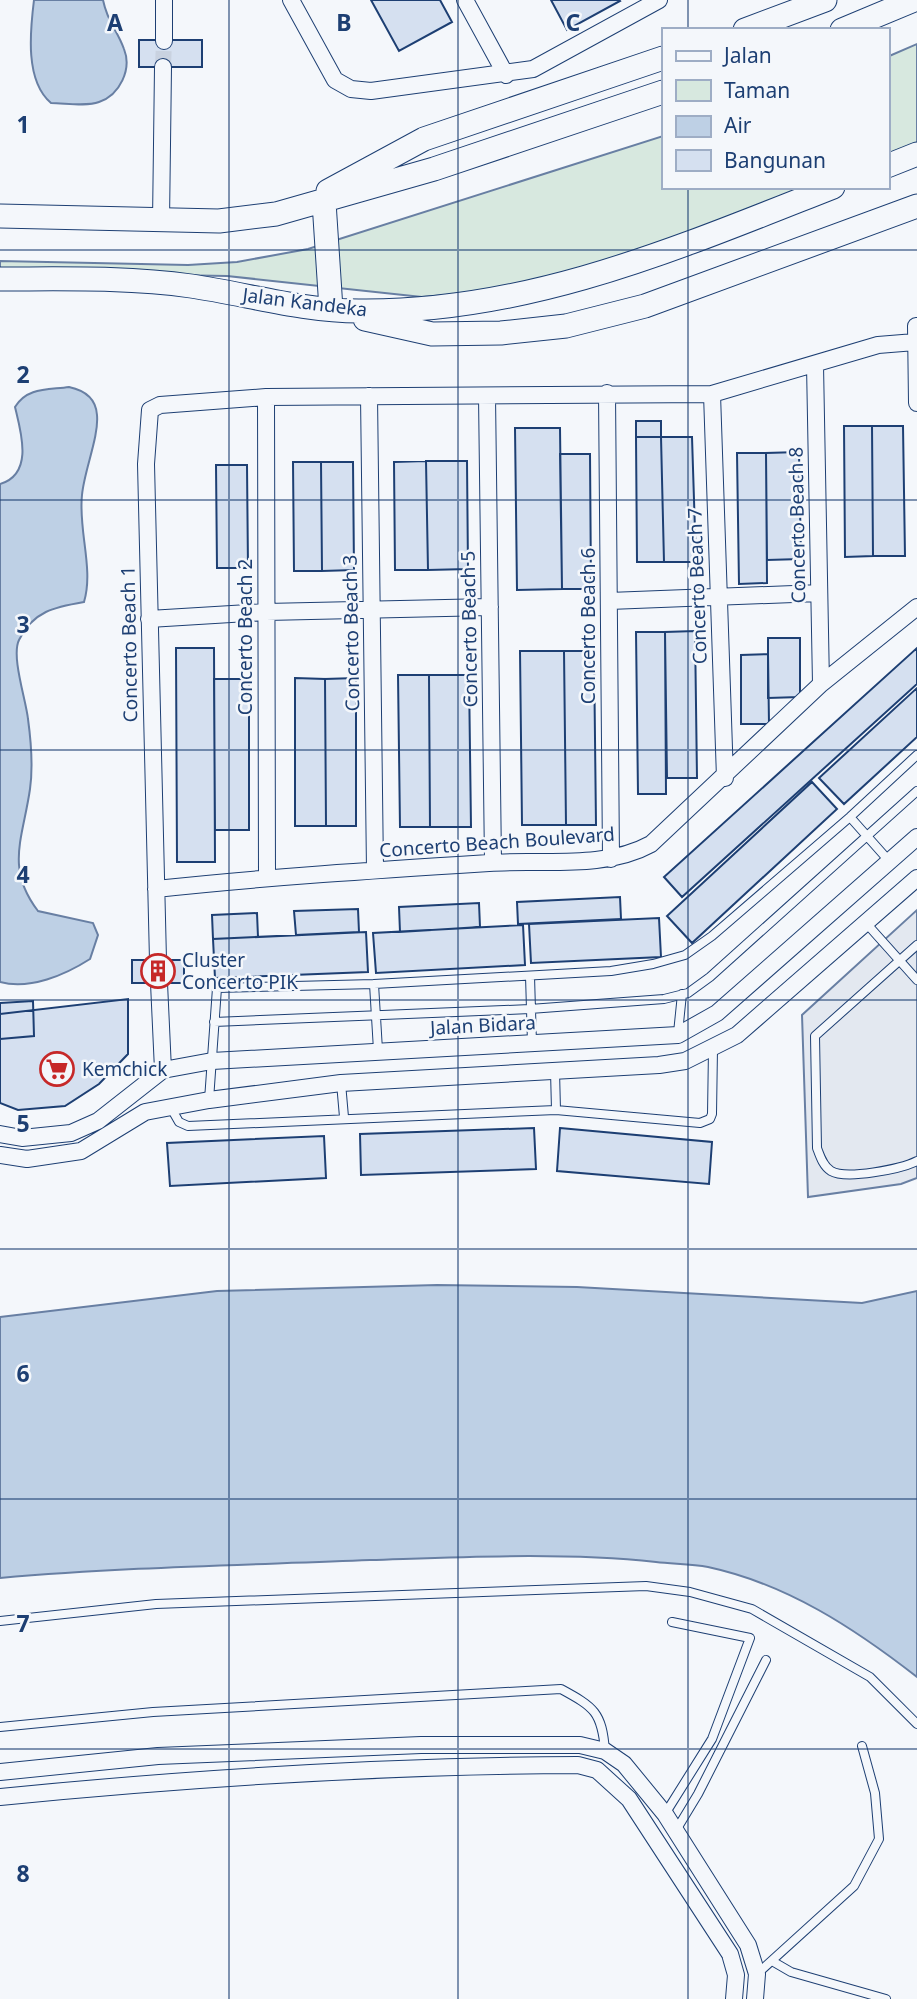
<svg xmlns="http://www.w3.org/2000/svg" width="917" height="1999" viewBox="0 0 917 1999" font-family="'Noto Sans',sans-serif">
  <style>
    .green { fill: #d7e8df; stroke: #687fa3; stroke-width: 2 }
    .parking { fill: #e3e8f0; stroke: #687fa3; stroke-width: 2 }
    .water { fill: #bed0e5; stroke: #687fa3; stroke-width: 2 }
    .building { fill: #d5e0f0; stroke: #1d3f73; stroke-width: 2 }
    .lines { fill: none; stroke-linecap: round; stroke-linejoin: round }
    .minor-tunnel { stroke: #c9d2e0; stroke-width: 16; stroke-dasharray: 16 8; stroke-linecap: butt }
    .service-casing { stroke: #1d3f73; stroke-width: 10 }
    .minor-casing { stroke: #1d3f73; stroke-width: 18 }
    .secondary-casing { stroke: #1d3f73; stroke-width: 25 }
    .service { stroke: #f4f7fb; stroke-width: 8 }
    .minor { stroke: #f4f7fb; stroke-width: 16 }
    .secondary { stroke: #f4f7fb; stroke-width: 23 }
    .grid { fill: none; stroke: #1d3f73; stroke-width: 2; stroke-opacity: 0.55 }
    .labels { text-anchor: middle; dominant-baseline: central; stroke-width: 5; stroke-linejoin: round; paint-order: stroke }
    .street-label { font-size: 19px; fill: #1d3f73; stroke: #f4f7fb }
    .poi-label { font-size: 19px; fill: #1d3f73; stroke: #f4f7fb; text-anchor: start }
    .grid-label { font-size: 23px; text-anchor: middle; font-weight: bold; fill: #1d3f73; stroke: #f4f7fb; stroke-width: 5; stroke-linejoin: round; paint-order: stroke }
  </style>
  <rect width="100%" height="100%" fill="#f4f7fb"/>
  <path class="green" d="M917 44V147L887 158V57Z
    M663 136V187H815L651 252 494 291 422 297 227 276 0 272V261L188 265 237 262 308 249Z"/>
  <path class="parking" d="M917 910V1178L901 1184 808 1197 802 1015Z"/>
  <path class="water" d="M34 0H103C108 24 117 29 124 49 132 69 120 95 99 102 86 107 65 103 51 103 25 81 30 32 34 0Z
    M69 387C83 390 96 398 97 415 99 437 84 471 82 495 78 530 94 569 84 602 55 607 33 611 19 640 11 656 26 700 28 719 31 741 33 768 30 789 23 838 5 868 38 911L93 923 98 935 90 959C65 975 30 990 0 982V484C34 474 21 432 15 407 27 387 48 390 69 387Z
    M437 1285 577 1287 862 1303 917 1291V1677C854 1628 787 1584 708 1567 691 1564 673 1564 656 1562 561 1552 465 1557 370 1560 247 1565 123 1567 0 1578V1317L217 1291Z"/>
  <path class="building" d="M371 0H440L452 22 399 51Z
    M551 0H619L620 1 567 30Z
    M139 40H202V67H139Z
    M636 421H661V437H636Z
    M844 426H872L873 556 845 557Z
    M872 426H903L905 556H873Z
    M515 428H560L562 589 517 590Z
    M636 437H661L664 562H637Z
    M661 437H692L696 562H664Z
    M799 452 801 559 767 560 766 453Z
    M737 453H766L767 583 739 584Z
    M560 454H590L591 589H562Z
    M426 461H467L468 569 428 570Z
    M426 461 428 570H395L394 462Z
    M293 462H321L322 571H294Z
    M321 462H353L354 570 322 571Z
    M216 465H247L248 568H217Z
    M695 631 697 778H667L665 632Z
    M636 632H665L666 794H638Z
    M768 638H800V697L768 698Z
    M176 648H214L215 862H177Z
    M917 648V684L682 897 664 877Z
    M520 651H564L566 825H522Z
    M564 651H594L596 825H566Z
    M768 654 769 724H741V655Z
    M398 675H429L430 827H400Z
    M429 675H469L471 827H430Z
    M295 678 325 679 326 826H295Z
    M356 678V826H326L325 679Z
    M214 679H249V830H215Z
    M917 688V737L844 804 819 778Z
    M812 782 837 809 692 943 667 916Z
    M620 897 621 919 518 924 517 902Z
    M479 903 480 927 400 932 399 907Z
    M358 909 359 932 296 935 294 911Z
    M257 913 258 937 213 939 212 915Z
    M659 918 661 957 531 963 529 924Z
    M523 925 525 965 376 973 373 933Z
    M366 932 368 972 215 978 213 939Z
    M132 960H184V983H132Z
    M128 999V1054L99 1084 65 1106 18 1110 0 1103V1014Z
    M33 1001 34 1036 0 1039V1003Z
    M534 1128 536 1169 361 1175 360 1134Z
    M560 1128 712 1142 709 1184 557 1171Z
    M324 1136 326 1178 170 1186 167 1143Z"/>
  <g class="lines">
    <path class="minor-tunnel" d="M163 67 164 41"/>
    <g class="service-casing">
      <path id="service" d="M850 817 890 862
        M866 923 917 980
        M917 945 815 1036 817 1148C820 1156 823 1166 831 1171 846 1180 901 1169 917 1161
        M530 976 532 1043
        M374 984 378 1050
        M214 1022 530 1009 664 999 688 993 710 977 917 791
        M678 1033 682 994
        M555 1071 556 1110
        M341 1083 344 1117
        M209 1100 217 988 374 984 611 971 653 964 685 955 712 936 850 817 917 755
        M171 1108 179 1122 188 1126 556 1110 700 1123 710 1119 712 1114 713 1049
        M0 1621 156 1604 646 1586 690 1592 752 1609 870 1677 917 1724
        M0 1727 153 1712 561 1689C594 1707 602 1712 605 1751
        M665 1814 712 1739 750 1638 672 1622
        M675 1832 698 1794 766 1660
        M772 1961 791 1972 886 1999
        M757 1974 854 1886 879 1839 875 1793 862 1746"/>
    </g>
    <g class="minor-casing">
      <path id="minor" d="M291 0 335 80 351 89 371 91 533 69 659 0
        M465 0 506 75
        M164 41V0
        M161 221 163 67
        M916 326 917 403
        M815 365 821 684
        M607 393 611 859
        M712 394 725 778
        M369 396 375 870
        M487 396 493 862
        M266 397 267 877
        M609 601 819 593
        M149 619 266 612 490 607
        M156 889C267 877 378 870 489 863 541 859 604 870 651 844L821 684 917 607
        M158 960 146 464 150 410 160 405 266 397 712 394 878 345 915 342
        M159 983 163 1070
        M0 1134 22 1138 71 1133 98 1121 163 1070 212 1061 678 1035 717 1013 917 837
        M0 1155 27 1159 81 1151 145 1112 209 1100 341 1083 659 1065 685 1061 737 1035 917 878
        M0 1772 158 1756 421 1745H580L605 1751 624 1764 665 1814 748 1945 757 1974 755 1999
        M0 1797C192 1778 384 1766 578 1765L597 1770 629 1799 730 1954 736 1975 734 1999"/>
    </g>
    <g class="secondary-casing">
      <path id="secondary" d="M745 30 825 0
        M842 30 914 0
        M887 166 917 154
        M328 191 424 139 663 58
        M324 202 331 309
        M0 216 219 221 276 214 434 169 663 92
        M0 279C63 279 128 277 191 286 246 294 303 311 359 311 528 313 678 248 833 187
        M365 319 432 334 501 333 566 326 645 306 917 206"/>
    </g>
    <use href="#service" class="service"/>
    <use href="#minor" class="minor"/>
    <use href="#secondary" class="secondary"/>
  </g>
  <path class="grid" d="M229 0V1999M458 0V1999M688 0V30M688 187V1999M0 250H917M0 500H917M0 750H917M0 1000H917M0 1249H917M0 1499H917M0 1749H917"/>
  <defs>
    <g id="building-ring" transform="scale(1.75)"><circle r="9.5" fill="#f4f7fb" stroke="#c62828" stroke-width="1.5"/><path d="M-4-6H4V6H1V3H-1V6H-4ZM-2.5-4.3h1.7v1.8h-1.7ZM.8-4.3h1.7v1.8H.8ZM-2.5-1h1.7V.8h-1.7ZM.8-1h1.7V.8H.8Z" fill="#c62828"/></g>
    <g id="supermarket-ring" transform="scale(1.75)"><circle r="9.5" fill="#f4f7fb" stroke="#c62828" stroke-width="1.5"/><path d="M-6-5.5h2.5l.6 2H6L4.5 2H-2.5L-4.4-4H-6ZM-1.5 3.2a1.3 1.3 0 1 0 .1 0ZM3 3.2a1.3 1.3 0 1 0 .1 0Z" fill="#c62828"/></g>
  </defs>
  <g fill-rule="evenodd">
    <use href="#building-ring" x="158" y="971"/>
    <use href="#supermarket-ring" x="57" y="1069"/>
  </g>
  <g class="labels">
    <g class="street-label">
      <text transform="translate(305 302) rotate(7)">Jalan Kandeka</text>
      <text transform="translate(797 525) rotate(-91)">Concerto Beach 8</text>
      <text transform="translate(697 586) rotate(-92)">Concerto Beach 7</text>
      <text transform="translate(588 626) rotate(-90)">Concerto Beach 6</text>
      <text transform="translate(469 629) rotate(-91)">Concerto Beach 5</text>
      <text transform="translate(351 633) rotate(-91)">Concerto Beach 3</text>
      <text transform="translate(245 637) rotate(-90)">Concerto Beach 2</text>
      <text transform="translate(129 644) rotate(-91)">Concerto Beach 1</text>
      <text transform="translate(497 842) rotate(-4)">Concerto Beach Boulevard</text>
      <text transform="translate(483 1025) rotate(-3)">Jalan Bidara</text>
    </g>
    <g class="poi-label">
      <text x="182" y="960">Cluster<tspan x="182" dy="22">Concerto PIK</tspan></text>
      <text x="82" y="1069">Kemchick</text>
    </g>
  </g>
  <g class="grid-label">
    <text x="115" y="31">A</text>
    <text x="344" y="31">B</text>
    <text x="573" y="31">C</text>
    <text x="23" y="133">1</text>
    <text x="23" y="383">2</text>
    <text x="23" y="633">3</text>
    <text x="23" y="883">4</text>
    <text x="23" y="1132">5</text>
    <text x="23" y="1382">6</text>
    <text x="23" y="1632">7</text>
    <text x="23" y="1882">8</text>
  </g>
  <rect x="662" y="28" width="228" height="161" fill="#f4f7fb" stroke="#9eadc5" stroke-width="2"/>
  <rect x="676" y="51" width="35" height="10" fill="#f4f7fb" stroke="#9eadc5" stroke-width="2"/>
  <text x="724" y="63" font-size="21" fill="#1d3f73">Jalan</text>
  <rect x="676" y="80" width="35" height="21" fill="#d7e8df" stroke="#9eadc5" stroke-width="2"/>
  <text x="724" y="98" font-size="21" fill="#1d3f73">Taman</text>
  <rect x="676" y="116" width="35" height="21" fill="#bed0e5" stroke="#9eadc5" stroke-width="2"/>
  <text x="724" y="133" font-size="21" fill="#1d3f73">Air</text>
  <rect x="676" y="150" width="35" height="21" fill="#d5e0f0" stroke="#9eadc5" stroke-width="2"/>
  <text x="724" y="168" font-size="21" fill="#1d3f73">Bangunan</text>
</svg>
